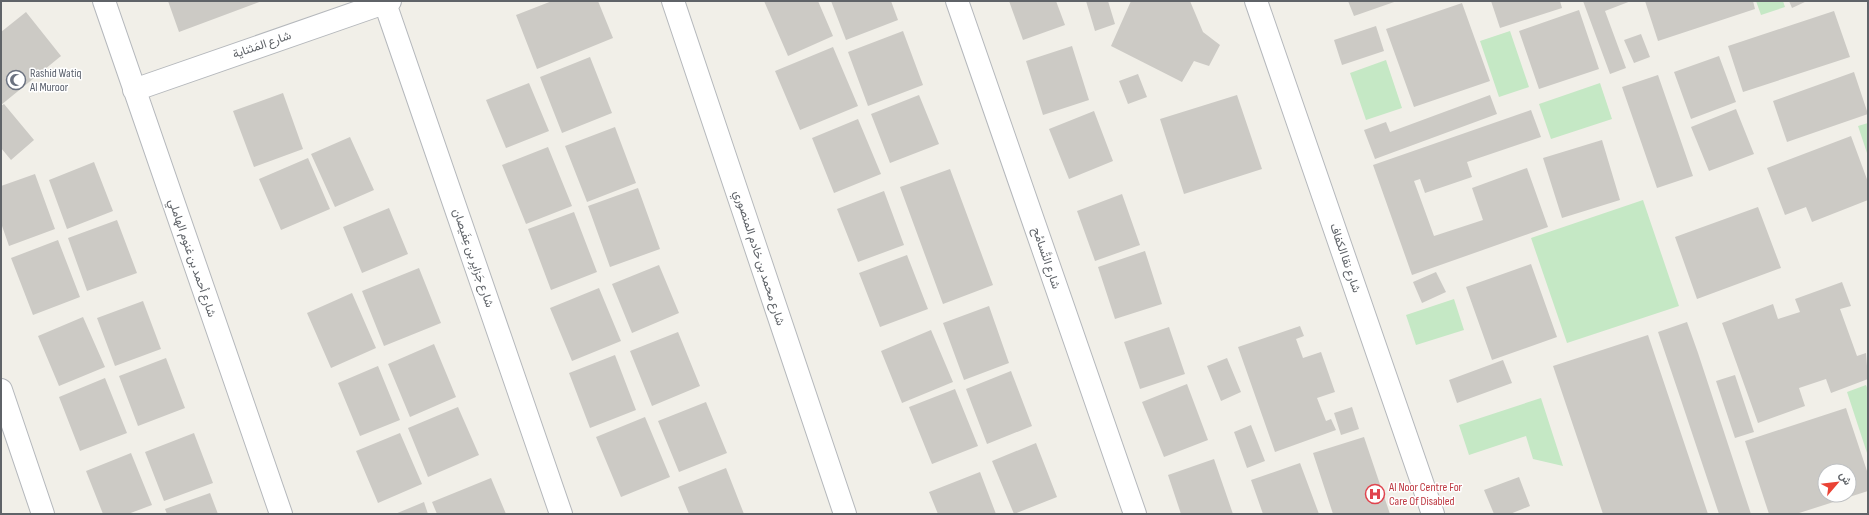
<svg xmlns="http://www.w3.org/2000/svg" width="1869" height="515" viewBox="0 0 1869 515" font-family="'Sofia Sans Condensed',Vazirmatn,sans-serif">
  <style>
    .green { fill: #c5e8c5 }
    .building { fill: #cccac5; fill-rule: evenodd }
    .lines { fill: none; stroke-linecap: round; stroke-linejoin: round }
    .minor-casing { stroke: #b5b8bc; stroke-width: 24 }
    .minor { stroke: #fff; stroke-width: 22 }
    .labels { text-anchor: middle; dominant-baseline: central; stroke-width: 3; stroke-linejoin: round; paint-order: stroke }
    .street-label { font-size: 12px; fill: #5f6368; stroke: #fff }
    .worship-label { font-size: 12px; fill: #5b616d; stroke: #fff; text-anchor: start }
    .health-label { font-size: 12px; fill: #be3a42; stroke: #fff; text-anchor: start }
  </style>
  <rect width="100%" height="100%" fill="#f1efe8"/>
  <path class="green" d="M1756 1H1783L1785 7 1761 15Z
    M1510 31 1529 87 1499 97 1480 41Z
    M1386 60 1402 108 1366 120 1350 73Z
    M1600 83 1612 119 1551 139 1539 104Z
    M1868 123V156L1858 126Z
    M1643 200 1679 306 1567 343 1531 238Z
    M1454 299 1464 330 1416 345 1406 315Z
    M1866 385 1868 390V456L1847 392Z
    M1541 398 1563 466 1533 459 1526 436 1469 455 1459 425Z"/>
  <path class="building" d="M168 1H262L179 32Z
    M552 1H598L613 38 537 69 516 15Z
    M764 1H818L833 36 788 56Z
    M831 1H891L898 20 846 40Z
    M1009 1H1056L1065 25 1023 40Z
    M1086 1H1108L1115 24 1095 31Z
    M1131 1H1190L1203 32 1220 45 1209 66 1194 61 1182 82 1111 46Z
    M1348 1H1397L1354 16Z
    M1491 1H1560L1562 8 1500 28Z
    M1583 1H1631L1605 11 1626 68 1610 74Z
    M1645 1H1753L1755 9 1658 41Z
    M1789 1H1807L1792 8Z
    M1462 3 1490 81 1414 107 1386 29Z
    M1579 10 1599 69 1539 89 1519 31Z
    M1834 11 1850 57 1743 92 1728 46Z
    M26 12 61 56 1 105V32Z
    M1376 26 1384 51 1342 65 1334 40Z
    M903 31 923 85 868 106 848 52Z
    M1641 34 1650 57 1634 63 1624 40Z
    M1072 46 1089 100 1043 115 1026 61Z
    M833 47 858 106 800 130 775 71Z
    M1719 56 1736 102 1691 119 1674 72Z
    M590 57 612 113 562 133 540 77Z
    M1854 72 1868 114 1787 142 1773 101Z
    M1138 74 1147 97 1128 104 1119 81Z
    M1658 75 1693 176 1657 188 1622 87Z
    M529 83 549 131 506 148 486 100Z
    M283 93 303 149 254 167 233 111Z
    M919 95 939 144 890 163 871 114Z
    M1237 95 1262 169 1184 194 1160 119Z
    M1490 95 1497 114 1375 159 1364 130 1386 122 1390 132Z
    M4 104 34 140 11 160 1 148V106Z
    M1736 109 1754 154 1709 171 1691 127Z
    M1531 110 1541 137 1467 162 1472 177 1425 193 1420 179 1414 181 1434 236 1483 220 1472 188 1527 168 1548 227 1412 275 1373 165Z
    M1094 111 1113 161 1069 179 1049 129Z
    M858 119 881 174 834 193 812 138Z
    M615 127 636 183 587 202 565 146Z
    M1851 136 1868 182V200L1812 222 1806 207 1785 215 1767 168Z
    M350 137 374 190 335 207 311 154Z
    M1602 140 1620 200 1562 218 1543 158Z
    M548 147 572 206 526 224 502 165Z
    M308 158 330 209 281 230 259 179Z
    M94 162 113 211 67 229 49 180Z
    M950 169 993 285 943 304 900 187Z
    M35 174 55 229 9 246 1 223V186Z
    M638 188 660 249 610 267 588 206Z
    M884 191 904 245 858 262 837 209Z
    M1122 194 1140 245 1095 261 1077 211Z
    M1758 207 1781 268 1697 299 1675 237Z
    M389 208 408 254 362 273 343 227Z
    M574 212 597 272 551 290 528 229Z
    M117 220 137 273 87 291 68 238Z
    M58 240 80 297 33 315 11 258Z
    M1145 251 1162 304 1115 319 1098 267Z
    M907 255 928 309 880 327 859 273Z
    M1531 264 1557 337 1492 360 1466 287Z
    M659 265 679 313 632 333 612 284Z
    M419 268 441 323 384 346 362 291Z
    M1436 272 1446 292 1422 303 1413 282Z
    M1842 282 1851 306 1840 309 1857 356 1866 353 1868 379 1831 393 1826 379 1799 388 1805 406 1758 423 1722 323 1773 304 1778 319 1800 312 1795 299Z
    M599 288 621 341 572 361 550 308Z
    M352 293 376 348 331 368 307 313Z
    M143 301 161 349 115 366 97 318Z
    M989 306 1009 363 964 380 943 323Z
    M83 317 105 367 59 386 38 336Z
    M1687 322 1698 353 1751 514H1719L1681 400 1658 332Z
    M1300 326 1304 336 1296 339 1303 358 1321 352 1335 392 1317 398 1326 421 1331 419 1336 430 1275 452 1238 347Z
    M1169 327 1185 374 1140 389 1124 342Z
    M931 330 953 382 902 403 881 351Z
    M678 332 700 386 652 406 630 351Z
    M1648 335 1708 514H1603L1553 366Z
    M434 344 456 397 410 417 388 364Z
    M615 355 636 410 590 428 569 373Z
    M166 358 185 408 138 426 119 376Z
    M1227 358 1241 392 1221 401 1207 366Z
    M1503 360 1512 383 1457 403 1449 380Z
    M378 366 400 420 360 436 338 383Z
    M1011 371 1032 426 987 444 966 389Z
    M1735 375 1754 432 1735 438 1716 381Z
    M105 378 127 433 80 451 59 397Z
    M1187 384 1208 440 1164 457 1142 402Z
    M955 389 978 446 932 464 909 407Z
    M706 402 727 453 679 472 658 421Z
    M458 407 479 455 428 477 408 428Z
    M1352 407 1359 429 1341 435 1334 413Z
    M1846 408 1868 474V491L1796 514H1769L1745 441ZM1825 471H1849V495H1825Z
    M645 417 670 477 621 497 596 437Z
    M1251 425 1265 461 1247 468 1234 432Z
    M194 433 213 483 164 501 145 452Z
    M400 433 422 484 378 503 356 451Z
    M1364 437 1390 514H1333L1313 453Z
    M1036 443 1057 497 1014 514 992 461Z
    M131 453 152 505 128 514H103L86 471Z
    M1214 459 1233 514H1181L1168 475Z
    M1300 463 1319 514H1263L1251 480Z
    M726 468 744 514H689L678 487Z
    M980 472 996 514H938L929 492Z
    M1519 477 1530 506 1510 514H1494L1484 490Z
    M491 478 506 514H437L432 502Z
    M210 493 218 514H167L165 509Z
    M424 502 428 514H395Z"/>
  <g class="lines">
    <g class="minor-casing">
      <path id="minor" d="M104 1 281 514
        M673 1 845 514
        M957 1 1135 514
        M1256 1 1433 514
        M385 3 561 514
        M134 90 390 1
        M1 390 43 514"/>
    </g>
    <use href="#minor" class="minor"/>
  </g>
  <defs>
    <g id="mosque-ring" transform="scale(1)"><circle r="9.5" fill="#fff" stroke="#6b7280" stroke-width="1.5"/><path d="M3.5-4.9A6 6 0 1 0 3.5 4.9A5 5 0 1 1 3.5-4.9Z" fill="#6b7280"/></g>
    <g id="hospital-ring" transform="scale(1)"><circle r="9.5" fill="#fff" stroke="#e0444e" stroke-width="1.5"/><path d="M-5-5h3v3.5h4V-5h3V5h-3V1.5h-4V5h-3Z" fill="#e0444e"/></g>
  </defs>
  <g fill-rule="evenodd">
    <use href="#mosque-ring" x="16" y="80"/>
    <use href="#hospital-ring" x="1375" y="494"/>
  </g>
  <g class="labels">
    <g class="street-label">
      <text transform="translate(262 45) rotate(-19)">شارع المَثناية</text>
      <text transform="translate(192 258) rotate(71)">شارع أحمد بن غنوم الهاملي</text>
      <text transform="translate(473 258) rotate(71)">شارع جَزايِر بن عِفَيصان</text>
      <text transform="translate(759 258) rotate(72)">شارع محمد بن خادم المنصوري</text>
      <text transform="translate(1046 258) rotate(71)">شارع التَّسامُح</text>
      <text transform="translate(1345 258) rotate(71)">شارع نقا الكفاف</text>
    </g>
    <g class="worship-label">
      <text x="30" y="73">Rashid Watiq<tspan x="30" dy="14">Al Muroor</tspan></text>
    </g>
    <g class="health-label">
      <text x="1389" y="487">Al Noor Centre For<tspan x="1389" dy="14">Care Of Disabled</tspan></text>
    </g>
  </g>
  <rect width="1869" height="515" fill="none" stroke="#5f6368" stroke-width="4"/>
  <g transform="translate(1837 483) rotate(62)"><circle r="19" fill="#ffffff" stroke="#bfc1c3"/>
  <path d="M0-3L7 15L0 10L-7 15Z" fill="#ea4335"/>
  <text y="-6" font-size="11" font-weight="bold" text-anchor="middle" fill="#5f6368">ش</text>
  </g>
</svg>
